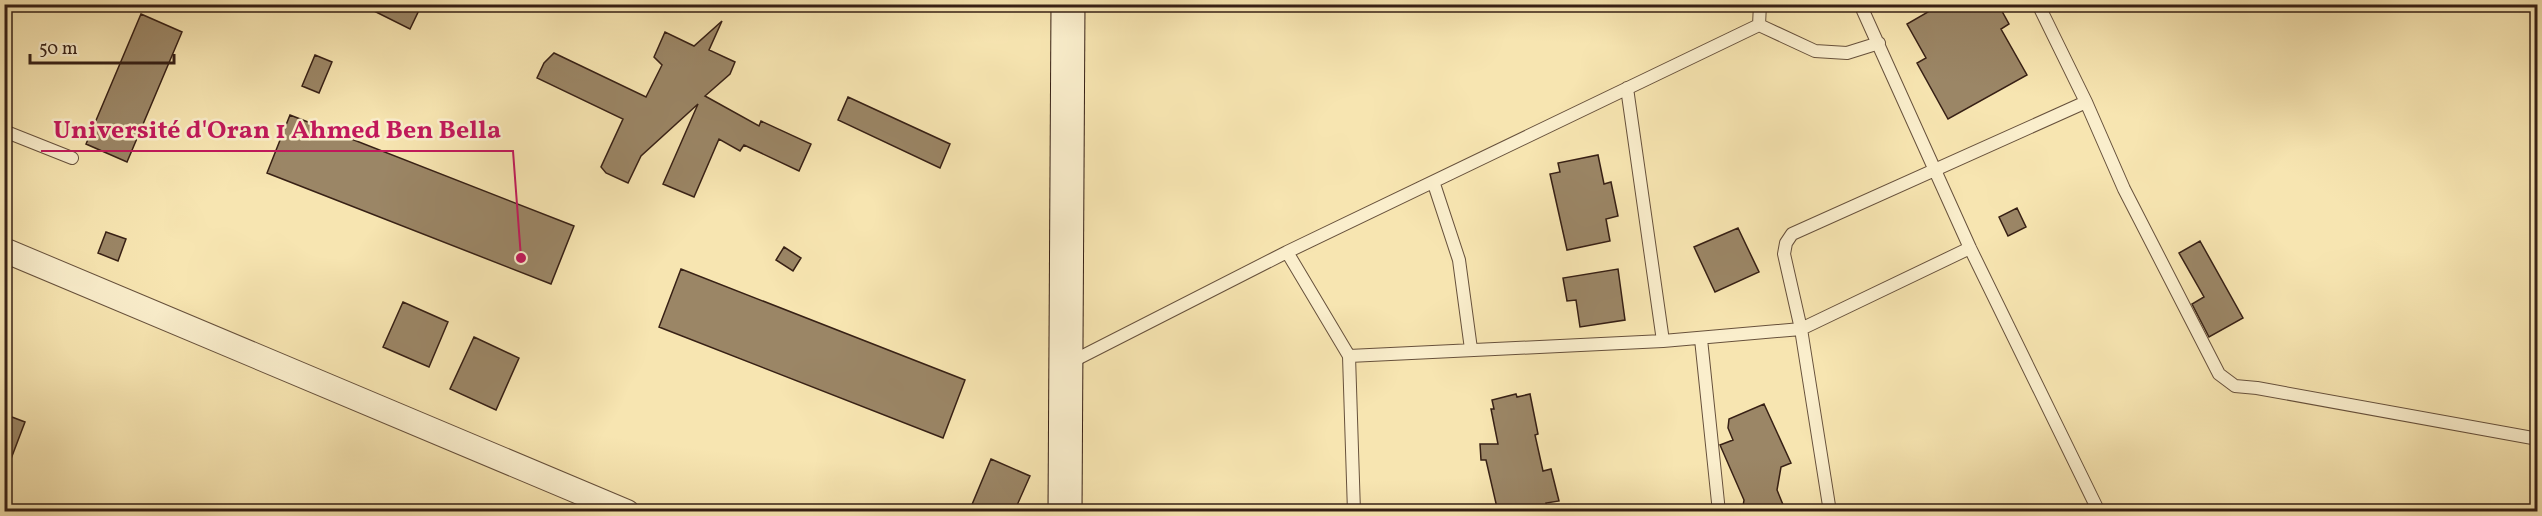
<svg xmlns="http://www.w3.org/2000/svg" width="2542" height="516" viewBox="0 0 2542 516" font-family="Vollkorn,serif">
  <style>
    .building { fill: #9b8666; stroke: #372015; stroke-width: 1.5 }
    .lines { fill: none; stroke-linecap: round; stroke-linejoin: round }
    .service-casing { stroke: #67513c; stroke-width: 14 }
    .minor-casing { stroke: #67513c; stroke-width: 26 }
    .secondary-casing { stroke: #372015; stroke-width: 35 }
    .service { stroke: #faeecc; stroke-width: 12 }
    .minor { stroke: #faeecc; stroke-width: 24 }
    .secondary { stroke: #faeecc; stroke-width: 33 }
    .leader { fill: none; stroke: #c2185b; stroke-width: 2 }
    .callout-dot { fill: #c2185b; stroke: #faeecc; stroke-width: 2 }
    .callout-label { font-size: 26px; text-anchor: middle; font-weight: bold; fill: #c2185b; stroke: #faeecc; stroke-width: 5; stroke-linejoin: round; paint-order: stroke }
  </style>
  <rect width="100%" height="100%" fill="#f7e5b1"/>
  <filter id="stains"><feTurbulence type="fractalNoise" baseFrequency=".00333" numOctaves="4"/><feColorMatrix values="0 0 0 0 .2 0 0 0 0 .09 0 0 0 0 .02 0 0 0 .5 -.17"/></filter>
  <radialGradient id="worn" r=".72"><stop offset=".6" stop-color="#630" stop-opacity="0"/><stop offset="1" stop-color="#630" stop-opacity=".3"/></radialGradient>
  <path class="building" d="M360 4H422L410 29Z
    M1924 4H1998L2009 24 2001 29 2027 75 1948 119 1917 63 1926 58 1907 24 1928 12Z
    M141 14 182 32 127 162 86 144Z
    M722 21 709 50 735 62 730 74 705 96 759 126 761 121 811 144 799 171 744 145 740 151 719 139 694 197 663 184 698 104 641 156 628 183 606 173 601 167 623 119 537 78 544 63 554 53 646 97 662 65 654 57 665 32 694 46Z
    M315 55 332 62 319 93 302 86Z
    M848 97 950 144 940 168 838 120Z
    M290 115 574 226 551 284 267 173Z
    M1598 155 1604 184 1611 182 1618 216 1606 219 1610 241 1567 250 1550 174 1560 172 1558 163Z
    M2017 208 2026 227 2008 236 1999 217Z
    M1738 228 1759 272 1715 292 1694 247Z
    M106 232 126 239 118 261 98 253Z
    M2200 241 2243 318 2209 337 2192 304 2204 297 2179 253Z
    M784 247 801 258 793 271 776 260Z
    M681 269 965 380 943 438 659 327Z
    M1618 269 1625 320 1580 327 1576 300 1567 301 1563 278Z
    M403 302 448 322 429 367 383 347Z
    M474 337 519 358 496 410 450 389Z
    M1516 394 1517 397 1530 394 1538 434 1535 435 1543 471 1551 469 1559 501 1546 503 1548 512H1498L1486 460H1481L1480 444H1498L1491 409H1494L1492 400Z
    M1764 404 1791 463 1781 467 1777 490 1786 512H1742L1744 500 1720 445 1733 440 1728 428 1729 419Z
    M4 414 25 422 6 472H4Z
    M991 459 1030 476 1014 512H981L971 507Z"/>
  <g class="lines">
    <g class="service-casing">
      <path id="service" d="M1860 4 1970 248 2099 512
        M2038 4 2086 102 2124 189 2219 374 2235 386 2257 388 2538 439
        M1759 25 1815 51 1847 53 1879 43
        M1627 88 1663 341
        M4 131 72 158
        M1434 184 1459 260 1471 349
        M1287 252 1349 356 1354 512
        M1701 339 1719 512
        M1349 356 1663 341 1801 329 1784 254 1786 243 1792 234 2086 102
        M1069 363 1287 252 1759 25 1760 4
        M1830 512 1801 329 1970 248"/>
    </g>
    <g class="minor-casing">
      <path id="minor" d="M4 250 627 512"/>
    </g>
    <g class="secondary-casing">
      <path id="secondary" d="M1065 512 1068 4"/>
    </g>
    <use href="#service" class="service"/>
    <use href="#minor" class="minor"/>
    <use href="#secondary" class="secondary"/>
  </g>
  <path class="leader" d="M521 258L513 151H41"/>
  <circle class="callout-dot" cx="521" cy="258" r="6"/>
  <g class="callout-label">
    <text x="277" y="138">Université d'Oran 1 Ahmed Ben Bella</text>
  </g>
  <rect width="2542" height="516" fill="none" stroke="#f7e5b1" stroke-width="24"/>
  <rect x="6" y="6" width="2530" height="504" fill="none" stroke="#372015" stroke-width="3"/>
  <rect x="12" y="12" width="2518" height="492" fill="none" stroke="#372015" stroke-width="1.5"/>
  <path d="M30 54v9h144v-9" fill="none" stroke="#372015" stroke-width="3"/>
  <text x="39" y="54" font-size="18" fill="#372015" stroke="#faeecc" stroke-width="4.5" paint-order="stroke">50 m</text>
  <rect width="100%" height="100%" filter="url(#stains)"/>
  <rect width="100%" height="100%" fill="url(#worn)"/>
</svg>
